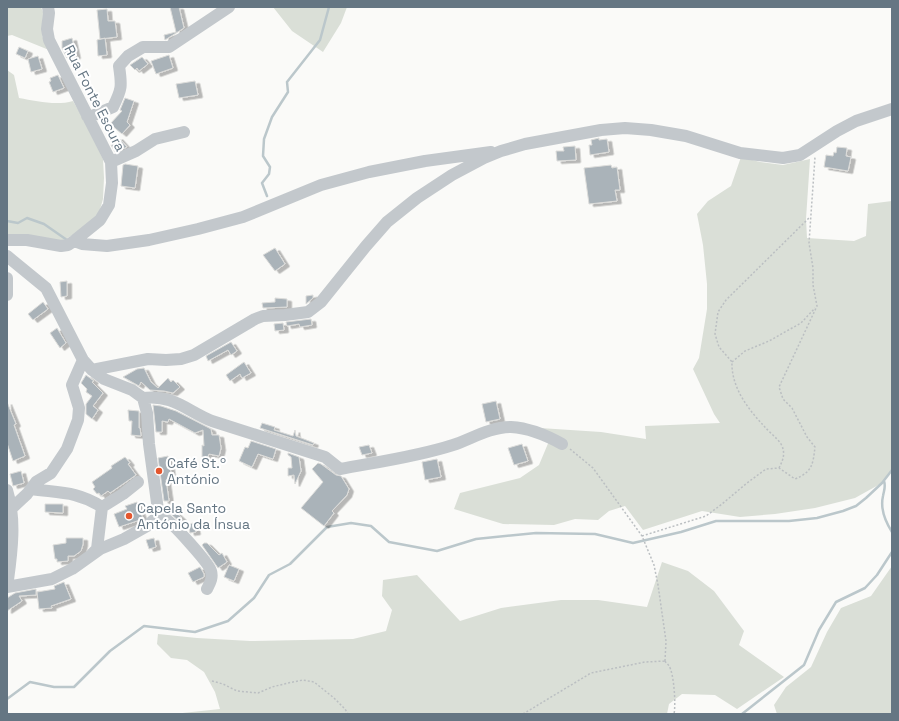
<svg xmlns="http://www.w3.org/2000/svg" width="899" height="721" viewBox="0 0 899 721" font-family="'Space Grotesk',sans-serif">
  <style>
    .green { fill: #dadfd7 }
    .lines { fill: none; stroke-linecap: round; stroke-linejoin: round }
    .stream { stroke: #bbc7cb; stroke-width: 2.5 }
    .building { fill: #aab3b9; stroke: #dcdcda; filter: url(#shadow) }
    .path { stroke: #bbbfc2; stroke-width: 1.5; stroke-dasharray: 2 2; stroke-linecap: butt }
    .minor { stroke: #c3c8cc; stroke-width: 12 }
    .poi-dot { fill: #e4572e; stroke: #fff; stroke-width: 1.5 }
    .labels { text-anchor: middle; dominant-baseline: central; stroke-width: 4; stroke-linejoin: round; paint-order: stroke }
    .street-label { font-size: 14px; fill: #657683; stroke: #fff }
    .poi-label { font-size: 14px; fill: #657683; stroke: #fff; text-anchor: start }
  </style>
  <defs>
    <filter id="shadow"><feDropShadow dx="4.5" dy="2.5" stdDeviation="0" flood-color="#0004"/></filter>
  </defs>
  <rect width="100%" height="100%" fill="#fafaf8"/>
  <path class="green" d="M7 7H41L43 12 42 36 49 50 12 35 7 36Z
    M273 7H347L341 23 323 52 292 31Z
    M7 70 14 75 19 98C36 101 56 106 73 101L85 122 103 159 104 178 103 199 99 213 87 227 62 241 7 235Z
    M741 157 760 162 783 165 810 159 806 219 807 238 854 241 866 236 868 204 892 201V470L882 483 855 498 815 508 775 514 740 517 702 511 643 530 625 506 609 511 598 520 575 519 554 525 503 524 454 509 460 493 520 478 539 465 552 434 540 428 601 432 646 439 645 426 720 423 714 414 693 369 699 358 707 309V284L703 245 697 214 708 201 731 186Z
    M662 562 688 571 714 591 744 631 739 645 784 677 737 709 715 695 682 694 669 704 667 714H173L220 709 215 692 204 672 187 660 171 658 157 644 158 634 197 638 250 641 353 639 386 631 392 610 382 596 383 580 417 575 460 621 501 608 561 600H598L647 607Z
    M892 566V714H777L774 705 786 687 811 667 827 632 841 608 871 596Z"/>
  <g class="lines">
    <path class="stream" d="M267 196 262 183 269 174 270 167 263 156 264 139 272 117 288 92 287 82 320 40 329 7
      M7 221 18 223 27 218 44 224 67 240
      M884 481C886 487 884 490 883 496 880 509 885 521 892 532
      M7 699 30 682 54 687H74L110 651 144 626 195 632 228 621 254 598 269 575 290 564 327 527 351 523 371 526 389 542 437 551 476 539 536 533 595 534 633 543 681 532 716 521H789L817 518 843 511 856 506 866 498 882 483 892 470
      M742 714 804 665 819 630 836 602 865 588 877 575 892 552"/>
  </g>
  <path class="building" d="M170 7H179L184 28 165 40 164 35 176 32Z
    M107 9 108 21H115L117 37 100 39 97 10Z
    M72 38 76 56 67 58 62 48V41Z
    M105 38 107 55 98 56 97 40Z
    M19 47 28 51 25 58 16 54Z
    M169 55 173 68 156 74 151 61Z
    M38 56 42 69 31 72 28 59Z
    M142 57 148 64 139 71 137 68 135 70 130 65Z
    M58 75 64 88 53 92 49 82 51 81 50 78Z
    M195 81 198 95 179 98 176 84Z
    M125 98 134 101 127 122 130 125 122 134 110 124 122 111 120 110Z
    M118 137 127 147 115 152 111 145Z
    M599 138V140L607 139 609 152 590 155 589 145H592L591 140Z
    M575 146 576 160 557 161 556 151H564L563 147Z
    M837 147 847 148 846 156 851 157 848 171 824 167 826 155 833 156 834 152 836 153Z
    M125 164 138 166 135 188 121 186 123 165Z
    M611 165 612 168 617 167 620 190H615L617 201 589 204 584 168Z
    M275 248 285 264 275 271 263 255Z
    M67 281V296L61 297 60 282Z
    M313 295V298L306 304V296Z
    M275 298 287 299V307L263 308 262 303 275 302Z
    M43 302 48 309 33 320 28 314Z
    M311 319 312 325 300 327 299 324 287 326 286 322Z
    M283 323 284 330 275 331 274 324Z
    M57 328 66 343 60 348 50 333Z
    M231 342 237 351 231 355 228 350 208 361 206 356Z
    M244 362 251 373 242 378 240 374 230 381 226 375Z
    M144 368 151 382 158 388 168 378 171 382 173 380 180 387 173 393 164 391 150 390 141 382 139 386 123 377 137 369Z
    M86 375 94 381 92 382 103 393 93 406 98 410 92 419 86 414V404L92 396 86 392 87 389 81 383Z
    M496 401 500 419 486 422 482 404Z
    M7 402 16 424 14 425 25 456 13 461 7 443Z
    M153 405 161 406 176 411 211 429 212 435H219L221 448 219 456 209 454 207 459 202 457V445L204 446 203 430 195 433 169 419 168 422 162 421V432H156Z
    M128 410 139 411V428H140L141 436 131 435 132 421H129Z
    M262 423 275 427 274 430 293 436 295 430 296 436 314 443 313 445 260 428Z
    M251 441 276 449 273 459 258 454 252 467 239 461 245 447 248 448Z
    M522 444 528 461 514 465 508 448Z
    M369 445 372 453 362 455 359 447Z
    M288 453 299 457 301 471 295 484 294 475 288 476V468H292L291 457 288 455Z
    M168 456 172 479 166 480 169 501H164L158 458Z
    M125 457 130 463 128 464 136 475 110 493 108 491 101 496 99 493 97 494 93 489 95 487 92 482 112 468 111 466Z
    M437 459 441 477 425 480 422 462Z
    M318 463 321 464 336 475 341 476 349 489 347 495 332 511 334 513 324 526 301 508 323 482 312 469Z
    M21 471 24 483 13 486 10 474Z
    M137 502 143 519 119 527 114 514 127 509 125 506Z
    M45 504H63V513L45 512Z
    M170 507 182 518 179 521 167 511Z
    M194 523 196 532 190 533 188 524Z
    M66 538H83V544L81 551 74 556H68V561L57 562V559H55L53 545 66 543Z
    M154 538 156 547 149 549 146 540Z
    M204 543H207L219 555 222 553 227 562 218 568 202 545Z
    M229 565 239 569 234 581 224 577Z
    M200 567 204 574V577L193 582 188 573Z
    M64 582 71 599 51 606 52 608 39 609 37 592 55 589 54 586Z
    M36 589V595L19 596 22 601 7 611V598L15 593Z"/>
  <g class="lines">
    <path class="path" d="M732 362 745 351 769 341 801 323 815 308
      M570 449 593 468 642 536 654 565 658 585 666 641 665 661
      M779 468C783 460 786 453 781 444 777 438 769 432 764 426 748 409 731 387 732 362L719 347 715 334 718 312 726 300 810 217
      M642 536 706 516 722 504 747 483 766 469 779 468 795 479C812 472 813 465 815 447L807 437 792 408 783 399 779 387 817 306 813 285V268L809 243 815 157
      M665 661C666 663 668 664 669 666 674 673 676 705 674 714
      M212 681 223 684 237 691 258 693 272 687 288 683 303 680 314 682 334 698 345 709 348 714
      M523 714 591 673 645 662 665 661"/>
    <path class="minor" d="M87 116H92L113 107C122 89 122 86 119 66L128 56 143 47H169L229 7
      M111 162 136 151 155 139 184 132
      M7 240H27L61 246 68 245 74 241 100 220 109 205 112 183 111 162 49 40 47 29 49 13 48 7
      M74 241 82 244 107 246 149 240 198 229 243 217 321 185 369 172 425 161 491 152
      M7 256 46 288 83 360 92 370 104 379 132 390 143 398 147 413 149 444 158 510 157 517 147 526 124 539 100 549 72 569 52 579 7 587
      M7 278V295
      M92 370 148 359 166 360 181 359 194 355 255 319 263 316 285 315 308 312 321 302 366 246 387 222 417 198 452 175 484 158 501 151 525 144 601 130 625 128 651 130 686 136 740 153 783 158 800 155 837 131 856 121 892 109
      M143 398C173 394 187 411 212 421L325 457 340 469C377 462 416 457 453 445 471 439 490 427 511 427 529 428 546 435 562 444
      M31 489C59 493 77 491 102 507L97 549 92 554
      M7 490C16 518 12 551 8 580L7 581
      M102 507 123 494 138 482
      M11 509 27 494 36 482 51 473 67 449 78 420 79 408 72 385 83 360
      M157 517C158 517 162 517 163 517 171 521 209 563 211 571 213 578 210 583 207 589"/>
  </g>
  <g class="poi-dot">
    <circle cx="159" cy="471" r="4"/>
    <circle cx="129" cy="516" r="4"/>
  </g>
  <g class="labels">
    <g class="street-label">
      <text transform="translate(95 98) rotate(63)">Rua Fonte Escura</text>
    </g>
    <g class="poi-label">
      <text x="167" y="463">Café St.º<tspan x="167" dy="16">António</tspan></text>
      <text x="137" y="508">Capela Santo<tspan x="137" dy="16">António da Ínsua</tspan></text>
    </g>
  </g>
  <rect width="899" height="721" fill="none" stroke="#657683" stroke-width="16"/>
</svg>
